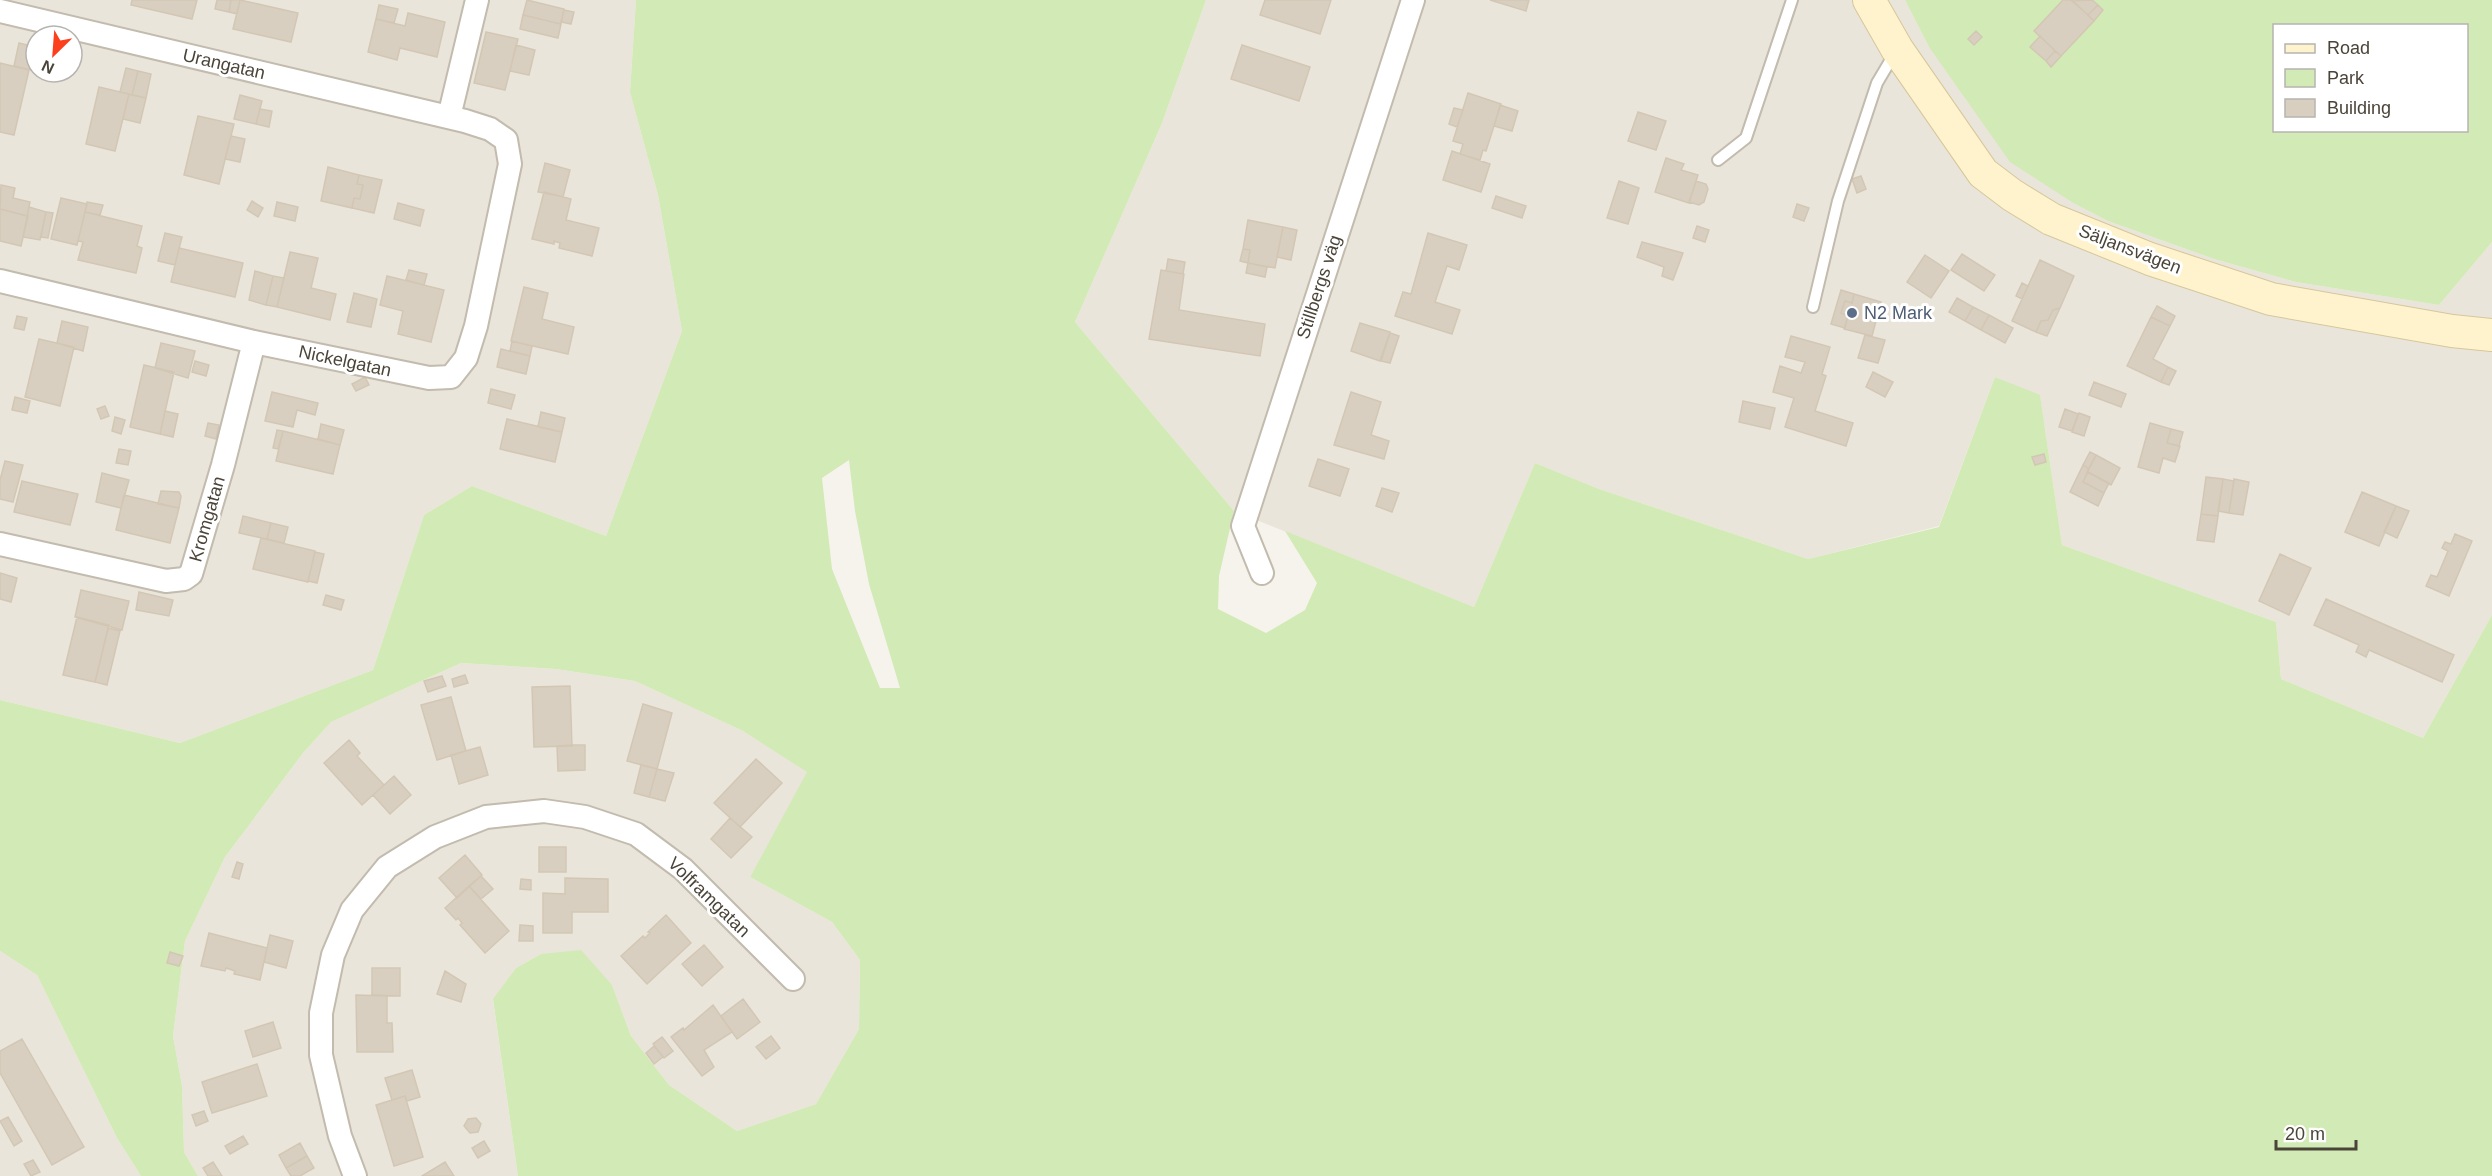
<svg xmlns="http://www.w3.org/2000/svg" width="2492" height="1176" viewBox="0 0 2492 1176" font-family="Arial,sans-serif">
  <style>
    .residential { fill: #eae5da; fill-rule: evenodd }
    .green { fill: #d2eab5; fill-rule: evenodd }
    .building { fill: #d8cfc1; stroke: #d3c7b4; stroke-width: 1.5 }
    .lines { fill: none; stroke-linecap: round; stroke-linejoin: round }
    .lane-casing { stroke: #c2bbae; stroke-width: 14 }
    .street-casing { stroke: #c2bbae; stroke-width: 26 }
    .secondary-casing { stroke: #d6c79b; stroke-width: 34 }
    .lane { stroke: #fff; stroke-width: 10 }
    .street { stroke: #fff; stroke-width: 22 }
    .secondary { stroke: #fff3cd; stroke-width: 32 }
    .service-dot { fill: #5c6f8a; stroke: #fff; stroke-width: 2 }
    .labels { text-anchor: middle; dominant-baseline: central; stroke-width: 6; stroke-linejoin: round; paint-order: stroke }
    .street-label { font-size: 18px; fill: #4b4439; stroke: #fff }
    .service-label { font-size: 18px; fill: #4e5e75; stroke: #fff; text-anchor: start }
  </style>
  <rect width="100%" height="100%" fill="#f6f3ec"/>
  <path class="residential" d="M0 0H636L630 92 658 195 682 331 606 536 472 486 424 515 373 670 180 743 0 700ZM36 36H72V72H36Z
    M1206 0H1905L1929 47 2075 204 2108 221 2214 259 2296 282 2439 305 2492 242V615L2423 738 2281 679 2276 622 2062 545 2040 396 1995 377 1939 526 1808 559 1599 489 1535 463 1474 607 1234 511 1075 322 1162 123Z
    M461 663 556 669 635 681 743 731 808 772 750 877 832 922 860 960 859 1029 816 1104 737 1131 669 1085 631 1036 612 985 541 954 516 968 493 1000 518 1176H198L184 1152 182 1086 173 1036 185 941 225 857 303 753 331 722Z
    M0 951 37 975 117 1138 141 1176H0Z"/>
  <path class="green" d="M636 0H1206L1162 123 1075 322 1234 511 1219 576 1218 609 1266 633 1305 610 1317 583 1285 531 1474 607 1535 463 1599 489 1808 559 1939 527 1995 377 2040 395 2062 545 2276 622 2281 679 2423 738 2492 615V1176H518L493 999 516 968 541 954 581 950 612 985 631 1036 669 1085 737 1131 816 1104 859 1029 860 960 832 922 750 877 807 772 743 731 635 681 556 669 461 663 331 722 303 753 225 857 185 941 173 1036 182 1086 184 1152 198 1176H141L117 1138 37 975 0 951V700L180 743 373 670 424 515 472 486 606 536 682 331 658 195 630 92ZM849 460 855 511 869 584 900 688H880L832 569 822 478Z
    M1905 0H2492V242L2439 305 2296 282 2214 259 2108 221 2075 204 2010 162 1929 47ZM2274 26H2466V130H2274Z"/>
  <path class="building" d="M132 0H197L192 19 131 5Z
    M217 0H231L229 12 215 9Z
    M231 0H240L237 14 229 12Z
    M240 0 298 13 291 42 233 29Z
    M527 0 564 9 561 24 523 15Z
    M1265 0H1331L1320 34 1260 15Z
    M1490 0H1529L1526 11Z
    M2063 0H2072L2094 21 2061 56 2034 31Z
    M2092 0 2098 5 2088 15 2072 1Z
    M379 5 398 9 394 23 376 19Z
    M2098 5 2103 10 2094 21 2088 15Z
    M564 10 574 12 571 24 561 22Z
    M408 13 445 22 437 57 400 48 397 60 368 52 376 19 405 26Z
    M523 15 561 24 558 38 520 29Z
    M1976 31 1982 37 1974 45 1968 39Z
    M486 32 518 39 505 90 474 83Z
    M2040 36 2055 51 2046 61 2030 47Z
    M19 43 36 47V71L14 66Z
    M516 45 535 50 529 75 510 71Z
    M1242 45 1310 67 1299 101 1231 79Z
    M2055 51 2061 56 2051 67 2046 61Z
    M0 63 29 70 14 135 0 132Z
    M126 68 138 71 132 95 120 92Z
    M138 71 151 74 146 98 132 95Z
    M99 87 129 94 115 151 86 144Z
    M1468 93 1501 104 1486 151 1483 150 1480 160 1460 154 1463 144 1453 141Z
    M129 94 146 98 140 123 123 119Z
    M240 95 262 101 256 124 234 119Z
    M1500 105 1518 111 1512 131 1494 126Z
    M1454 108 1463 110 1457 127 1449 124Z
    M260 109 272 111 269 127 256 124Z
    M1638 112 1666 121 1656 150 1628 141Z
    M198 116 234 124 219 184 184 175Z
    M231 136 245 139 240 162 225 159Z
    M1452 151 1490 164 1481 192 1443 180Z
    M1666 158 1684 164 1681 170 1698 175 1689 203 1655 192Z
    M545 163 570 170 563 197 538 192Z
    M328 167 359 175 357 184 363 185 360 199 354 198 352 208 321 201Z
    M359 175 382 180 374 213 352 208 354 198 360 199 363 185 357 184Z
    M1861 176 1866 189 1857 193 1852 179Z
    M1619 181 1639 188 1628 224 1607 218Z
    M1696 181 1706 184 1708 189 1704 202 1699 205 1689 202Z
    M1 185 15 188 13 198 30 202 27 216 0 209Z
    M544 192 571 199 566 220 599 228 592 256 559 248 560 243 554 241V244L532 239Z
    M1496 196 1526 206 1522 218 1492 208Z
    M61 198 87 204 77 245 51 239Z
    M252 201 263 208 258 217 247 210Z
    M87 202 103 205 100 215 85 212Z
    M277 202 298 207 295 221 274 216Z
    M398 203 424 210 420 226 394 219Z
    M1797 204 1809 208 1804 221 1793 217Z
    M29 207 46 212 40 240 23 237Z
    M0 209 28 216 21 246 0 241Z
    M46 212 53 213 48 238 41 237Z
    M85 212 142 226 137 246 142 248 136 273 78 260 83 242 78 241Z
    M1248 220 1283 227 1275 268 1248 263 1250 250 1243 249Z
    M1697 226 1709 230 1705 242 1693 238Z
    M1283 227 1297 230 1291 260 1277 257Z
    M165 233 182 237 175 265 158 261Z
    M1428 233 1467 245 1459 270 1447 266 1435 302 1460 310 1452 334 1395 316 1403 292 1411 294Z
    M1642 242 1683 253 1673 280 1662 276 1664 267 1637 257Z
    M179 248 243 263 235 297 171 282Z
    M1243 249 1250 250 1248 263 1240 261Z
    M290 252 318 258 311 288 336 294 330 320 277 307Z
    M1962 254 1995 275 1984 291 1951 270Z
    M1925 255 1949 271 1931 298 1907 282Z
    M1168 259 1185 262 1183 274 1166 271Z
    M2040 260 2074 276 2060 308 2053 310 2048 320 2041 321 2036 332 2012 321Z
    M1248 263 1267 267 1265 277 1246 273Z
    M409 270 427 274 424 285 406 280Z
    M1161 270 1184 274 1179 310 1265 324 1260 356 1149 339Z
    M255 271 273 276 266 305 249 300Z
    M273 276 284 278 277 307 266 305Z
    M387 276 444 290 431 342 398 334 403 311 380 305Z
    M2022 283 2028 286 2022 299 2016 296Z
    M524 287 548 293 542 319 574 327 568 354 511 341Z
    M1841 290 1854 294 1852 303 1845 301 1841 313 1848 316 1845 328 1831 324Z
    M354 293 377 299 371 327 347 322Z
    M1854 294 1881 302 1872 336 1844 329 1848 316 1841 313 1845 301 1852 303Z
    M1957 298 1973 307 1965 321 1949 312Z
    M2157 306 2175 316 2170 326 2151 317Z
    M1973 307 1989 315 1981 330 1965 321Z
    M2060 308 2047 336 2036 332 2041 321 2048 320 2053 310Z
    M1989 315 2013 328 2005 343 1981 330Z
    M17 316 27 318 24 330 14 328Z
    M2151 317 2170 326 2153 359 2168 367 2161 382 2127 366Z
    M62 321 88 327 83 351 57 343Z
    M1360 323 1390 332 1380 361 1351 351Z
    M1390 333 1399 336 1390 363 1381 361Z
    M1865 335 1885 340 1878 363 1858 358Z
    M1791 336 1830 347 1822 374 1826 376 1815 411 1853 423 1846 446 1785 427 1794 398 1773 392 1780 366 1801 373 1805 362 1785 357Z
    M39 339 74 347 60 406 25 397Z
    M512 341 532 346 530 356 510 351Z
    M161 343 195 351 188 378 155 368Z
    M501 349 530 356 526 374 497 367Z
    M195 361 209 365 206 376 192 372Z
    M144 365 174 372 160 434 130 427Z
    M2168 367 2176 371 2169 385 2161 382Z
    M1873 372 1893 382 1885 397 1866 387Z
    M365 377 369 385 356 391 352 384Z
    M2094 382 2126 394 2121 407 2089 395Z
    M491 389 515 395 511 409 488 403Z
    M272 392 318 403 315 415 297 410 293 427 265 421Z
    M1351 392 1381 402 1371 435 1389 441 1384 459 1334 445Z
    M15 397 30 401 27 413 12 410Z
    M1743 401 1775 408 1770 429 1739 422Z
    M105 406 109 416 101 419 97 409Z
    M2065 409 2078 414 2072 431 2059 427Z
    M165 411 178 414 173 437 160 434Z
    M541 412 565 418 562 432 538 427Z
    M2079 413 2090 417 2084 436 2072 432Z
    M115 417 125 420 121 434 112 431Z
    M507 419 562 432 555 462 500 449Z
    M208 423 219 425 216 439 205 436Z
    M2150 423 2171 429 2167 443 2180 446 2175 462 2163 458 2159 473 2138 467Z
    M321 424 344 430 340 445 318 439Z
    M2171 429 2183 432 2179 446 2167 443Z
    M277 430 283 431 278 449 273 448Z
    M283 431 340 445 333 474 276 461Z
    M119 449 131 451 128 465 116 463Z
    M2090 452 2096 455 2089 469 2083 465Z
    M2044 454 2046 462 2035 465 2032 457Z
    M2096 455 2120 468 2111 485 2087 472Z
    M1318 459 1349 469 1340 496 1309 486Z
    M5 461 23 465 13 502 0 499V480Z
    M2083 465 2089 469 2083 482 2104 493 2098 506 2070 492Z
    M2088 472 2109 483 2104 493 2083 482Z
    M102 473 129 480 121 508 96 502Z
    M2206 477 2223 479 2218 516 2201 514Z
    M2223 479 2234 481 2229 513 2218 511Z
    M2234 479 2249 482 2243 515 2229 513Z
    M22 481 78 494 70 525 14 512Z
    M1382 488 1399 493 1392 512 1376 506Z
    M161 491 179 492 181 496 179 508 158 504Z
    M2362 492 2396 506 2379 546 2345 532Z
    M124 495 179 508 170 543 116 530Z
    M2396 506 2409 511 2397 538 2384 532Z
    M2201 514 2218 516 2214 542 2197 540Z
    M243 516 271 523 267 539 239 533Z
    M271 523 288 527 284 543 267 539Z
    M2455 534 2472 541 2449 596 2426 586 2431 575 2437 577 2448 551 2442 548 2445 542 2451 544Z
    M261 538 315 551 308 582 253 569Z
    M315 552 324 554 317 583 308 581Z
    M2280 554 2311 568 2289 615 2259 601Z
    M0 573 17 578 11 602 0 599Z
    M81 590 129 601 122 630 75 617Z
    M139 592 173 600 169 616 136 610Z
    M326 595 344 600 341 610 323 605Z
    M2326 599 2454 655 2442 682 2369 650 2366 657 2356 652 2359 645 2314 625Z
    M77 617 109 625 95 682 63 675Z
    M108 628 120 631 107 685 95 682Z
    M465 675 468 683 454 687 452 679Z
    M442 676 446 686 428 692 424 681Z
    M570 686 572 746 534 747 532 687Z
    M451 697 466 751 437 760 421 705Z
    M643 704 672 713 657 769 627 761Z
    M349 740 360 753 357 756 384 785 362 805 324 763Z
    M572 745H585V770L558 771 557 746Z
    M480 747 488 775 459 784 451 755Z
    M756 759 782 783 740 827 714 803Z
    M641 765 657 769 649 797 634 793Z
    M657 769 674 773 665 801 649 797Z
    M394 776 411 795 390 814 373 795Z
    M730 818 752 837 731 858 711 839Z
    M539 847H566V872H539Z
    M465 855 482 875 457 898 439 878Z
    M237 862 243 864 239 879 232 877Z
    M481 876 493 889 481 899 469 886Z
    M565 878 608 879V912H572V933H543V893L565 894Z
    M521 879 531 880V890L520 889Z
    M469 886 509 931 485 953 460 925 462 923 458 918 456 920 445 908Z
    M666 915 691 943 647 984 621 956 643 936 645 938 650 933 648 932Z
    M520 925 533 926V941H519Z
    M209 933 267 948 260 980 234 974 235 971 226 968 225 971 201 966Z
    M270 935 293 941 286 968 264 962Z
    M704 945 723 967 702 986 682 964Z
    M170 952 183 956 179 966 167 963Z
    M372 968H400V996L372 995Z
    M445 971 466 984 461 1002 437 994Z
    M356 995 387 996V1023H392L393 1052H357Z
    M743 999 760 1022 737 1039 721 1016Z
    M713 1005 732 1032 704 1050 714 1067 702 1076 671 1037 683 1028 684 1030Z
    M273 1022 281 1048 253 1057 245 1031Z
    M771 1036 780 1048 766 1059 756 1047Z
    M662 1037 673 1051 664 1058 653 1044Z
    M22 1039 84 1147 52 1165 0 1073V1051Z
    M654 1046 663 1057 654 1064 646 1053Z
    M257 1064 267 1096 212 1113 202 1082Z
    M412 1070 420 1097 407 1101 405 1096 392 1100 385 1078Z
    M405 1096 423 1157 394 1166 376 1105Z
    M204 1111 208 1121 196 1126 192 1115Z
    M8 1117 22 1141 14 1146 0 1121Z
    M476 1118 481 1124 478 1132 470 1133 464 1126 468 1119Z
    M243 1136 248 1144 230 1154 225 1146Z
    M484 1141 490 1151 478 1158 472 1148Z
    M300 1143 307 1156 286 1168 279 1155Z
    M307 1156 314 1168 300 1176H291L286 1168Z
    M33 1160 40 1172 31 1176 24 1164Z
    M213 1162 222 1176H208L203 1168Z
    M445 1162 454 1176H422Z"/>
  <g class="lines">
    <g class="lane-casing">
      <path id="lane" d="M1718 160 1746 138 1792 0
        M1813 307 1838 201 1877 83 1896 51"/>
    </g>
    <g class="street-casing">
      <path id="street" d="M0 11 465 121 490 129 506 140 510 164 476 326 466 358 451 377 429 378 254 342 0 281
        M449 117 477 0
        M0 544 166 581 184 579 191 574 223 465 254 342
        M1262 573 1243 526 1413 0
        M355 1176 340 1136 321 1055V1013L333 955 352 910 387 867 435 837 486 817 544 811 585 817 636 834 683 869 793 979"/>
    </g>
    <g class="secondary-casing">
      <path id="secondary" d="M1869 0 1897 49 1983 173 2012 195 2051 219 2150 259 2271 299 2452 331 2492 335"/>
    </g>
    <use href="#lane" class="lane"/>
    <use href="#street" class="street"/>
    <use href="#secondary" class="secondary"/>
  </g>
  <circle class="service-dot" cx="1852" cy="313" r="6"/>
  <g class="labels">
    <g class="street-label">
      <text transform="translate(224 64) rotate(13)">Urangatan</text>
      <text transform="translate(2130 249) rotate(21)">Säljansvägen</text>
      <text transform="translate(1319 287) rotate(-72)">Stillbergs väg</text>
      <text transform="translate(345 361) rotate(12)">Nickelgatan</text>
      <text transform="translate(207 519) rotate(-74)">Kromgatan</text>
      <text transform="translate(709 897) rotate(44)">Volframgatan</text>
    </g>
    <g class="service-label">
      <text x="1864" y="313">N2 Mark</text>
    </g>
  </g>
  <rect x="2273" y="24" width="195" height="108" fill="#ffffff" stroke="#b7b4b0" stroke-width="1.5"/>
  <rect x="2285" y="44" width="30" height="9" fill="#fff3cd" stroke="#b7b4b0" stroke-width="1.5"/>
  <text x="2327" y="54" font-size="18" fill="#4b4439">Road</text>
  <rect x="2285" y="69" width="30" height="18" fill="#d2eab5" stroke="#b7b4b0" stroke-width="1.5"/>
  <text x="2327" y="84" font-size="18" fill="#4b4439">Park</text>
  <rect x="2285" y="99" width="30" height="18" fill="#d8cfc1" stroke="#b7b4b0" stroke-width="1.5"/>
  <text x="2327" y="114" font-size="18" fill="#4b4439">Building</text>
  <g transform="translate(54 54) rotate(205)"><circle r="28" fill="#ffffff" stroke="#b7b4b0" stroke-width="1.5"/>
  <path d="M0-4.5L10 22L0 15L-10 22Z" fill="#fc3f1d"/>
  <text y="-9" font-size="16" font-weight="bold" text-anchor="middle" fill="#4b4439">N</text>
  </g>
  <path d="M2276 1140v9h80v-9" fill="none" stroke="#4b4439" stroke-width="3"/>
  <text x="2285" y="1140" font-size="18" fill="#4b4439" stroke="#ffffff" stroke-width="4.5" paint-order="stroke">20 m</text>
</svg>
